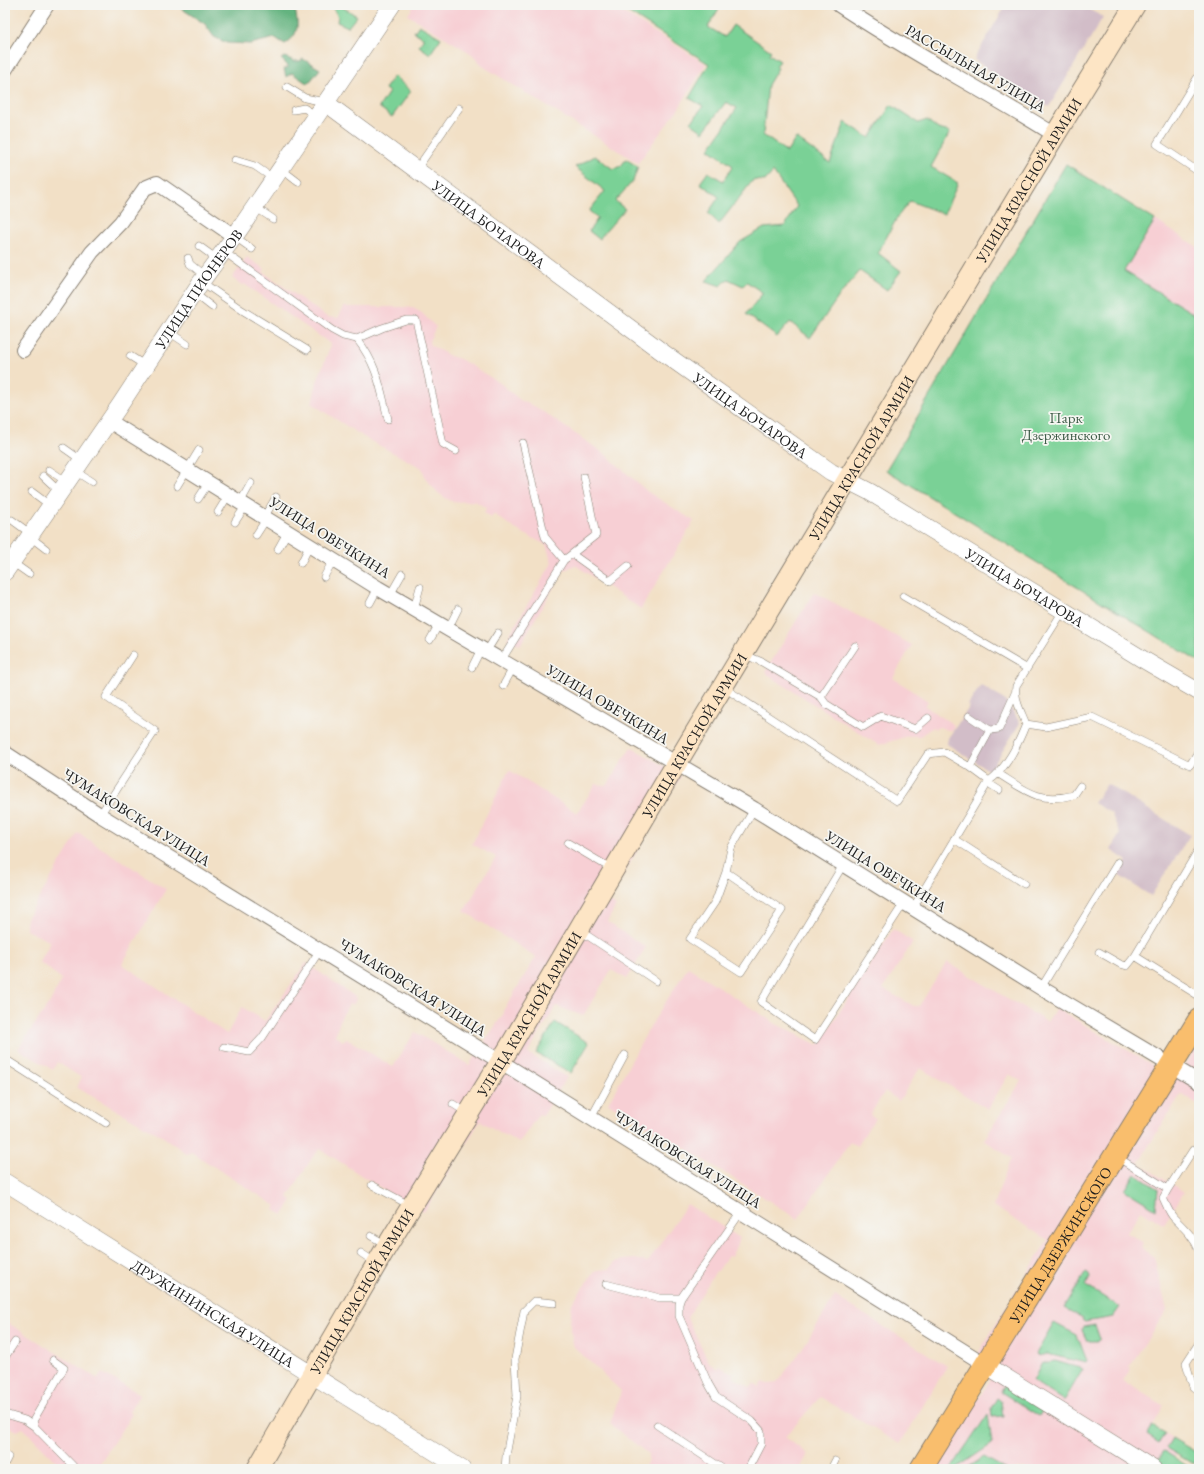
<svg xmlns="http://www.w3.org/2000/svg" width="1204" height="1474" viewBox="0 0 1204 1474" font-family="'EB Garamond',serif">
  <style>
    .built { fill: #f7cfd4 }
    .industrial { fill: #d2bdc8 }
    .green { fill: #7ad196; stroke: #4b7659 }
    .forest { fill: #63b37f; stroke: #40684e }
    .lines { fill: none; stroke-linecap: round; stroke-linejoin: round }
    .service-casing { stroke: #877e71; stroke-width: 8 }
    .minor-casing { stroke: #877e71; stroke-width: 16 }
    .tertiary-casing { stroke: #877e71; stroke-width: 18 }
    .secondary-casing { stroke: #877e71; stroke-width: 22 }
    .primary-casing { stroke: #877e71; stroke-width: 24 }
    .service { stroke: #fff; stroke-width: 7 }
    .minor { stroke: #fff; stroke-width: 14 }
    .tertiary { stroke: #fff; stroke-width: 17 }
    .secondary { stroke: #fde5c5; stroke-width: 20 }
    .primary { stroke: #f9be6d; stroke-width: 22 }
    .labels { text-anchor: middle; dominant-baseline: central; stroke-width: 3.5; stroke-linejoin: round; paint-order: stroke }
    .street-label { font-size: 15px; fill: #1c1c1c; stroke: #f6f6f2 }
    .park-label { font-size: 15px; fill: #3d5b47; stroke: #f6f6f2 }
  </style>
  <rect width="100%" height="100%" fill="#f6f6f2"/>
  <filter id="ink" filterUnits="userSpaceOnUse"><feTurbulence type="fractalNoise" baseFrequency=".025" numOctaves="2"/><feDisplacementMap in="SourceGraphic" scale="8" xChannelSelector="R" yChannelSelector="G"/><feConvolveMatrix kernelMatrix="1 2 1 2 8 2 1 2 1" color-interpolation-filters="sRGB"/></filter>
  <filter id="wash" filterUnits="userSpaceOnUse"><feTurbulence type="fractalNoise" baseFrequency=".012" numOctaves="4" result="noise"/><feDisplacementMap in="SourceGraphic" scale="16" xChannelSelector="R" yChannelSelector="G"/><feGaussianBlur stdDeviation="0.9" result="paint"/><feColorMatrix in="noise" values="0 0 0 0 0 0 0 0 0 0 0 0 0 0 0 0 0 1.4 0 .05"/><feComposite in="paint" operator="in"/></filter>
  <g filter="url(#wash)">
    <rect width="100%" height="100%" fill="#f2e0c6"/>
    <path class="built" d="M414 5H611L706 64 679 108 638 163 484 67 472 54 408 15Z
      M1155 220 1199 248V317L1124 271Z
      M247 257 265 269 263 272 327 317 338 318 344 307H412L422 313 436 327 429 341 430 345 450 356 460 359 500 383 520 400 536 407 605 454 648 492 694 521 641 609 575 565 563 571 520 645 507 639 552 563 546 545 515 529 494 514 491 518 484 513 486 508 475 501 454 502 447 499 438 493 426 479 422 468 367 439 323 411 312 403 317 382 331 344 244 284 243 286 232 278Z
      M814 592 912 645 893 678 928 701 925 706 954 725 951 731 939 727 935 729 933 727 920 736H908L879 745 774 679 765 672Z
      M631 747 681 776 608 900 616 906 607 922 646 947 627 979 611 970 583 1016 556 1006 528 1053 567 1077 543 1116 539 1114 519 1143 480 1121 424 1212 398 1199 320 1149 312 1158 288 1197 292 1200 283 1215 274 1210 276 1206 191 1152 187 1154 162 1136 76 1087 82 1078 57 1062 53 1070 18 1049 50 1002 62 979 39 962 51 942 26 930V920L78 833 166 889 122 964 227 1034 242 1007 265 1021 306 963 357 998 353 1005 349 1004 341 1018 335 1036 343 1041 346 1038 393 1067 415 1032 469 1065 504 1013 503 1011 536 957 464 911 496 857 472 844 509 770 577 813 596 784 607 786Z
      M893 929 913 942 883 989 914 1006H919L947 962 1047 1022 1056 1008 1154 1066 1177 1077 1199 1042V1105L1181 1094 1138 1163 1184 1192 1164 1225 1141 1210 1127 1233 1144 1243 1141 1248 1154 1257 1167 1310 1129 1367 1131 1368 1123 1381 1164 1406 1153 1426 1182 1444 1168 1469H933L991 1379 971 1365 1048 1240 993 1206 1011 1158 984 1140 1021 1081 1009 1074 988 1109 920 1068 899 1101 885 1091 870 1115 875 1118 857 1146 850 1142 798 1219 698 1156 608 1103 651 1025 688 967 776 1024 818 1045Z
      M687 1204 740 1238 731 1257 728 1256 718 1271H716L687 1318 709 1362 717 1369 719 1366 734 1374 733 1377 751 1388 754 1383 760 1387 763 1382 769 1384 777 1383 800 1352 835 1296 947 1366 900 1444 820 1397 785 1437 808 1454 800 1469H643L648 1461V1454L610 1424 621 1391 573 1346 570 1323 572 1303 592 1275 597 1270 610 1269 615 1262 623 1260 635 1259 648 1262Z
      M5 1321 98 1379 102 1373 140 1394 129 1412 132 1414 96 1469H64L23 1428 17 1431 5 1425Z"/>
    <path class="industrial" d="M1006 5H1081L1103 17 1049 107 997 77 974 59Z
      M981 685 1007 702 1020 723 990 771 947 744 948 738 970 706 968 705Z
      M1107 784 1190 835 1151 896 1118 875 1127 861 1111 850 1120 834 1111 813 1094 803Z"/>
    <path class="green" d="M326 5H339L357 16 348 27 337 22 338 16 331 6Z
      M617 5H721L708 27 725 37 733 25 771 51 769 54 780 61 776 66 778 68 768 85 763 135 787 152 796 138 830 163 845 122 870 138 891 105 918 123 927 120 938 129 950 132 931 167 958 183 944 214 910 201 898 216 878 253 901 271 887 290 860 271 839 296 810 338 790 322 777 337 746 314 763 293 747 282 743 286 728 279 721 286 706 281 740 242 764 228 785 226 797 206 773 172 765 181 753 180 719 224 708 213 719 197 700 183 708 172 723 181 733 166 709 149 737 108 726 102 703 132 691 123 703 106 689 98 709 64Z
      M419 25 441 38 430 54 419 46 424 38 414 32Z
      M394 76 411 91 392 117 379 107 389 92 385 89Z
      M595 156 613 169 621 166 626 159 638 167 633 181 615 201 625 209 599 239 589 231 598 218 589 211 605 191 575 167Z
      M1066 164 1155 220 1124 271 1199 317V662L886 470Z
      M555 1022 589 1043 571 1073 536 1053Z
      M1135 1174 1158 1189 1156 1209 1125 1190Z
      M1086 1272 1089 1274 1090 1277 1086 1286 1120 1307 1113 1317 1085 1322 1082 1320 1083 1318 1064 1308Z
      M1054 1323 1077 1335 1087 1361 1086 1363 1047 1354 1038 1356 1036 1354Z
      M1095 1325 1100 1339 1098 1341H1087L1082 1330 1083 1327Z
      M1055 1361 1083 1369 1064 1401 1033 1381 1042 1363Z
      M1005 1385 1044 1408 1039 1416 1001 1392Z
      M997 1398 1001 1401 1003 1416 992 1417 991 1408Z
      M988 1414 992 1444 955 1469H951Z
      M1152 1426 1165 1433 1159 1443 1147 1435Z
      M1172 1438 1199 1454 1193 1464 1166 1448Z
      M1164 1451 1192 1469H1166L1156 1463Z
      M984 1457 1005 1469H966Z"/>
    <path class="forest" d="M176 5H294C298 22 301 34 285 44L275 38 250 44 227 43 214 37 205 24Z
      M285 57 294 61H300L303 59 320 69 308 84 292 73 286 77 284 69 289 67 281 59Z"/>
  </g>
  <g filter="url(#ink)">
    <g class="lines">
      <g class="service-casing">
        <path id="service" d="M1199 75 1157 144 1199 172
          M287 87 305 98 325 102
          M294 110 304 108 317 116
          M235 160 255 166 274 179
          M281 169 298 182
          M416 170 459 108
          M255 207 273 219
          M234 236 252 249
          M199 246 217 259
          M223 251 332 330 343 336 357 339 382 328 406 320H416L443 444 456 451
          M188 258 190 264 205 276
          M202 282 242 310 307 350
          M194 293 212 307
          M169 332 187 344
          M357 339C378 366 380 387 388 419
          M130 356 146 366
          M523 443 545 537 564 560
          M64 448 81 460
          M49 470 67 482
          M75 471 92 482
          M43 476 60 492
          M177 486 199 450
          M32 492 51 506
          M198 499 209 482
          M241 501 251 483
          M218 512 229 494
          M265 516 276 497
          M12 520 31 534
          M235 522 246 505
          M256 535 267 518
          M29 536 46 549
          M278 549 288 531
          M572 554 596 535 584 477
          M12 562 29 574
          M301 563 310 545
          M324 577 333 560
          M390 595 402 574
          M903 596 1026 668
          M370 603 378 588
          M414 609 420 587
          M1063 611 1016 686C1014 700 1021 711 1026 724L1046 727 1092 717 1190 765 1199 750
          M448 629 458 609
          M430 640 439 624
          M486 652 498 633
          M743 654 762 662 821 697 855 646
          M501 661 564 560 572 554 610 581 628 566
          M472 667 481 649
          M503 686 513 668
          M723 687 897 801 928 754 944 752 970 767 989 781 913 908
          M821 697 826 704 863 727 881 716 915 729 928 718
          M969 716 990 730
          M970 767 990 730 999 729 1015 693
          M999 774C1026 791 1040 804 1074 795L1080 786
          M989 781C1007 768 1018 744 1026 724
          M988 783 999 790
          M100 815 155 731 106 697 133 655
          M954 839 1024 884
          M568 843 612 869
          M1199 849 1135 956 1199 996
          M843 865 761 1002 815 1040 904 903
          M726 872 782 910 741 972 690 939 715 902 726 872 731 848 754 809
          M579 930 656 981
          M1099 952 1120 964 1127 966 1135 956
          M1041 988 1118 862
          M224 1047 249 1052 262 1038 320 950
          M5 1059 106 1123
          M453 1104 467 1113
          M591 1118 625 1055
          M1117 1157 1168 1189 1193 1150 1199 1153
          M372 1185 411 1206
          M1168 1189 1163 1198C1166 1204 1169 1213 1174 1218 1184 1228 1193 1236 1199 1250
          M371 1236 387 1245
          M361 1253 376 1263
          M606 1284 660 1298H681L741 1212
          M681 1298 679 1304V1316L708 1383 716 1397 752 1421 761 1431V1444L748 1469
          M1199 1343 1186 1363 1193 1387 1199 1391
          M5 1357 15 1342
          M53 1360 64 1368 33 1421 35 1427 76 1469
          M5 1414 25 1420 35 1427
          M657 1425 723 1469
          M5 1455 8 1457 5 1463
          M505 1469 506 1456 517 1396 515 1359 524 1311 534 1301 554 1303
          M831 1469 835 1461"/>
      </g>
      <g class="minor-casing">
        <path id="minor" d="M839 5C909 52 984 90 1055 135
          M5 70 47 5
          M23 350 92 252 121 222 145 188 157 183 234 236
          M109 421 378 588 754 809 1041 988 1199 1082
          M5 753 100 815 514 1070 986 1365"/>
      </g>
      <g class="tertiary-casing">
        <g id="tertiary">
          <path id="s1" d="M326 103 665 354 831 472 870 492 1144 660 1199 692"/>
          <path id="s2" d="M5 572 120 405 201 282 239 230 392 5"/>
          <path id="s3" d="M5 1182 462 1469"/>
          <path d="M986 1365 1153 1469"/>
        </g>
      </g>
      <g class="secondary-casing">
        <g id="secondary">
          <path id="s4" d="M257 1469 387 1246 509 1048 666 781 1055 135 1135 5"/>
        </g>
      </g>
      <g class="primary-casing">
        <g id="primary">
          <path id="s5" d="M921 1469 1199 1020"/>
        </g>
      </g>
      <use href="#service" class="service"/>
      <use href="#minor" class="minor"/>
      <use href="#tertiary" class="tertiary"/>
      <use href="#secondary" class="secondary"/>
      <use href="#primary" class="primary"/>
    </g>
  </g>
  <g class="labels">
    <g class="street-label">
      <text transform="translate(976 68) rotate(30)">РАССЫЛЬНАЯ УЛИЦА</text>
      <text stroke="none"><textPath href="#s4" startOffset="1502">УЛИЦА КРАСНОЙ АРМИИ</textPath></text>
      <text stroke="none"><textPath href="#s1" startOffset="203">УЛИЦА БОЧАРОВА</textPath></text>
      <text stroke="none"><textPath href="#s2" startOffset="343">УЛИЦА ПИОНЕРОВ</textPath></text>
      <text stroke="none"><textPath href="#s1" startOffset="527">УЛИЦА БОЧАРОВА</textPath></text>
      <text stroke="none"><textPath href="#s4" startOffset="1178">УЛИЦА КРАСНОЙ АРМИИ</textPath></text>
      <text transform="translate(330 537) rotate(32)">УЛИЦА ОВЕЧКИНА</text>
      <text stroke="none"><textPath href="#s1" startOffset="851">УЛИЦА БОЧАРОВА</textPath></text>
      <text transform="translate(608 704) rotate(31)">УЛИЦА ОВЕЧКИНА</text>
      <text stroke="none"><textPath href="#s4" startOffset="854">УЛИЦА КРАСНОЙ АРМИИ</textPath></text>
      <text transform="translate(137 817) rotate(32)">ЧУМАКОВСКАЯ УЛИЦА</text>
      <text transform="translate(886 871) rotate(32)">УЛИЦА ОВЕЧКИНА</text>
      <text transform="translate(413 987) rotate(32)">ЧУМАКОВСКАЯ УЛИЦА</text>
      <text stroke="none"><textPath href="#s4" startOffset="530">УЛИЦА КРАСНОЙ АРМИИ</textPath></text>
      <text transform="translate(688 1159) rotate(32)">ЧУМАКОВСКАЯ УЛИЦА</text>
      <text stroke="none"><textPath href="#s5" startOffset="264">УЛИЦА ДЗЕРЖИНСКОГО</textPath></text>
      <text stroke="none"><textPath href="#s4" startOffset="206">УЛИЦА КРАСНОЙ АРМИИ</textPath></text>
      <text stroke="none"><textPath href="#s3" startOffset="246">ДРУЖИНИНСКАЯ УЛИЦА</textPath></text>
    </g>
    <g class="park-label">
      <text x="1066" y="417">Парк<tspan x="1066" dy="17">Дзержинского</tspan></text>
    </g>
  </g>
  <rect width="1204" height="1474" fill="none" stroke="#f6f6f2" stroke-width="20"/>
</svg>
